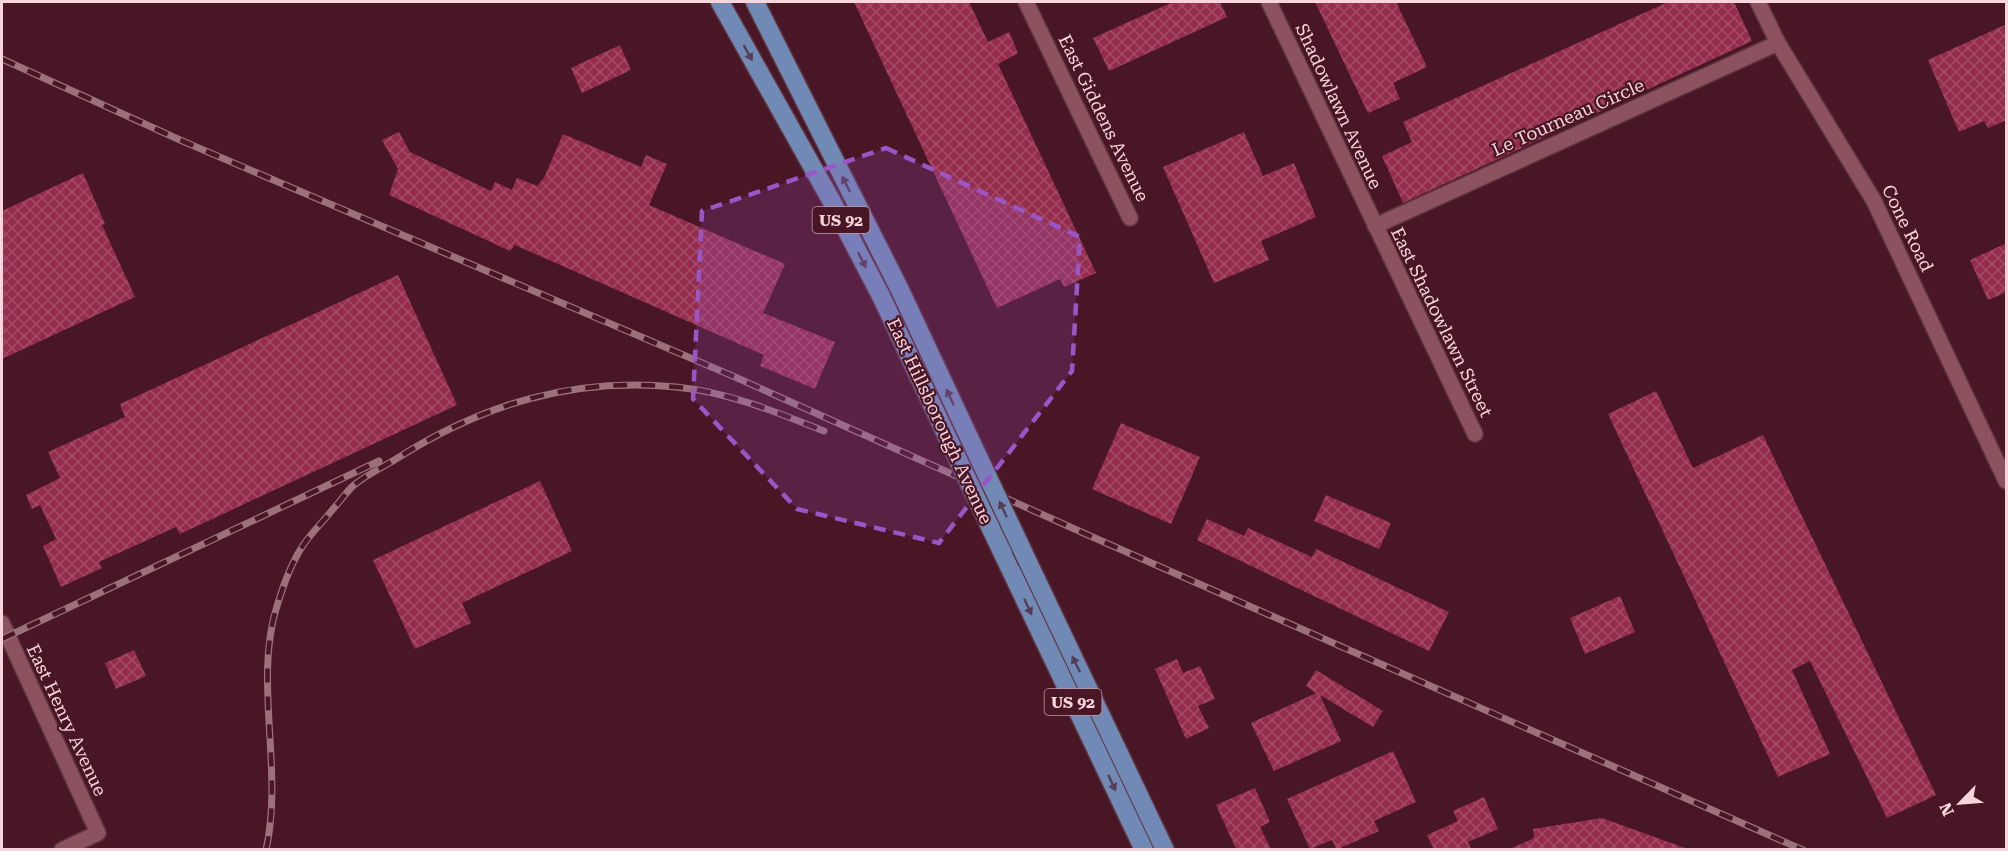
<svg xmlns="http://www.w3.org/2000/svg" width="2008" height="851" viewBox="0 0 2008 851" font-family="'Roboto Serif',serif">
  <style>
    .building { fill: url(#building-cross-hatch) }
    .lines { fill: none; stroke-linecap: round; stroke-linejoin: round }
    .minor-casing { stroke: #5d333f; stroke-width: 18 }
    .major-casing { stroke: #5d333f; stroke-width: 21 }
    .minor { stroke: #8c525f; stroke-width: 15 }
    .major { stroke: #7089b5; stroke-width: 18 }
    .rail-casing { stroke: #9c717c; stroke-width: 7 }
    .rail { stroke: #491625; stroke-width: 4.5; stroke-dasharray: 14; stroke-linecap: butt }
    .major-bridge-casing { stroke: #5d333f; stroke-width: 21; stroke-linecap: butt }
    .major-bridge { stroke: #7089b5; stroke-width: 18 }
    .oneway { fill: #573e57 }
    .marked { fill: #9a56c6; fill-opacity: 0.2; stroke: #9a56c6; stroke-width: 4.5; stroke-dasharray: 12 8; stroke-linejoin: round }
    .labels { text-anchor: middle; dominant-baseline: central; stroke-width: 4.5; stroke-linejoin: round; paint-order: stroke }
    .shield { fill: #491625; stroke: #c49ca5; stroke-width: 1.5 }
    .shield-label { font-size: 16px; font-weight: bold; fill: #f8d5dc }
    .street-label { font-size: 18px; fill: #f8d5dc; stroke: #491625 }
  </style>
  <defs>
    <pattern id="building-cross-hatch" width="8" height="8" patternUnits="userSpaceOnUse" patternTransform="scale(1.5)"><rect width="8" height="8" fill="#942d4d"/><path d="M0 0l8 8M0 8l8-8" fill="none" stroke="#a44b66"/></pattern>
  </defs>
  <rect width="100%" height="100%" fill="#491625"/>
  <path class="building" d="M854 2H969L988 42 1009 32 1018 53 998 64 1096 273 1064 287 1060 279 997 308Z
    M1173 2H1220L1227 17 1109 71 1093 38Z
    M1315 2H1396L1427 67 1393 83 1400 99 1368 113Z
    M1668 2H1734L1752 41 1403 203 1382 156 1412 142 1403 122Z
    M2007 24V120L1988 128 1984 121 1959 132 1928 60Z
    M620 45 631 70 582 93 571 68Z
    M399 132 410 152 491 191 495 182 512 190 517 178 537 186 544 178 563 134 641 167 646 155 667 164 649 205 785 264 763 313 835 342 815 389 760 366 764 355 515 245 510 251 389 195 398 169 382 140Z
    M1244 132 1263 176 1294 163 1316 217 1261 241 1269 260 1214 283 1163 167Z
    M83 173 105 224 102 225 135 297 2 359V211Z
    M2007 243V292L1988 300 1970 260Z
    M398 275 457 405 180 534 176 527 99 562 102 568 61 587 43 546 56 539 40 505 32 509 26 495 60 478 48 452 125 417 120 404Z
    M1656 391 1693 468 1763 435 1936 795 1887 818 1810 661 1792 670 1830 754 1778 777 1608 414Z
    M1121 423 1200 457 1171 524 1092 489Z
    M540 481 572 551 462 603 471 623 415 649 373 560Z
    M1326 495 1391 523 1379 549 1314 521Z
    M1207 519 1244 536 1248 528 1312 557 1316 549 1449 612 1429 651 1197 540Z
    M1620 596 1635 632 1585 654 1570 618Z
    M134 650 146 676 116 689 105 663Z
    M1177 659 1183 673 1200 666 1215 699 1198 706 1209 728 1186 739 1155 669Z
    M1316 670 1383 711 1373 727 1320 695 1341 741 1274 771 1251 723 1316 693 1306 686Z
    M1393 751 1416 802 1374 821 1379 831 1338 849H1336L1332 840 1310 849 1287 799Z
    M1255 788 1270 822 1260 827 1271 849H1236L1216 805Z
    M1484 797 1498 829 1468 842 1471 849H1434L1427 835 1458 821 1453 811Z
    M1602 818 1685 848 1684 849H1510L1534 838 1533 829Z"/>
  <g class="lines">
    <g class="minor-casing">
      <path id="minor" d="M1026 2 1130 218
        M1269 2 1475 434
        M1758 2 1778 43 1874 201 2006 481
        M1375 226 1778 43
        M2 623 98 833 62 850"/>
    </g>
    <g class="major-casing">
      <path id="major" d="M720 2 831 200 882 298 951 445
        M755 2 900 290 975 450
        M1003 554 1144 850
        M1028 562 1165 850"/>
    </g>
    <use href="#minor" class="minor"/>
    <use href="#major" class="major"/>
    <g class="rail-casing">
      <path id="rail" d="M2 59 180 140 735 377 1088 535 1803 850
        M2 639 379 461
        M266 850C284 770 253 681 277 606 283 586 292 561 304 544 312 532 324 521 333 509 340 502 346 492 354 485 366 475 383 467 396 459 483 404 573 377 676 387 728 392 776 412 824 431"/>
    </g>
    <use href="#rail" class="rail"/>
    <g class="major-bridge-casing">
      <path id="major-bridge" d="M951 445 1003 554
        M975 450 1028 562"/>
    </g>
    <use href="#major-bridge" class="major-bridge"/>
  </g>
  <defs><path id="oneway-solid" d="M-6-.8H1V-3.2L6.5 0L1 3.2V.8H-6Z" transform="scale(1.5)"/></defs>
  <g class="oneway">
    <use href="#oneway-solid" transform="translate(748 53) rotate(61)"/>
    <use href="#oneway-solid" transform="translate(846 184) rotate(-117)"/>
    <use href="#oneway-solid" transform="translate(862 260) rotate(63)"/>
    <use href="#oneway-solid" transform="translate(950 397) rotate(-115)"/>
    <use href="#oneway-solid" transform="translate(1003 509) rotate(-115)"/>
    <use href="#oneway-solid" transform="translate(1028 607) rotate(65)"/>
    <use href="#oneway-solid" transform="translate(1076 664) rotate(-116)"/>
    <use href="#oneway-solid" transform="translate(1112 783) rotate(65)"/>
  </g>
  <path class="marked" d="M886 148 1080 237 1072 371 939 543 797 509 693 399 702 211Z"/>
  <g class="labels">
    <g class="shield">
      <rect x="812.5" y="207" width="57" height="26" rx="4.5"/>
      <rect x="1044.5" y="689" width="57" height="26" rx="4.5"/>
    </g>
    <g class="shield-label">
      <text x="841" y="220">US 92</text>
      <text x="1073" y="702">US 92</text>
    </g>
    <g class="street-label">
      <text transform="translate(1339 106) rotate(65)">Shadowlawn Avenue</text>
      <text transform="translate(1568 117) rotate(-24)">Le Tourneau Circle</text>
      <text transform="translate(1104 118) rotate(64)">East Giddens Avenue</text>
      <text transform="translate(1908 228) rotate(64)">Cone Road</text>
      <text transform="translate(1442 322) rotate(64)">East Shadowlawn Street</text>
      <text transform="translate(940 421) rotate(65)">East Hillsborough Avenue</text>
      <text transform="translate(67 720) rotate(65)">East Henry Avenue</text>
    </g>
  </g>
  <rect width="2008" height="851" fill="none" stroke="#f8d5dc" stroke-width="6"/>
  <g transform="translate(1960 803) rotate(245)" stroke="#491625" stroke-width="4.5" paint-order="stroke">
  <path d="M0-4.5L10 22L0 15L-10 22Z" fill="#f8d5dc"/>
  <text y="-9" font-size="16" font-weight="bold" text-anchor="middle" fill="#f8d5dc">N</text>
  </g>
</svg>
